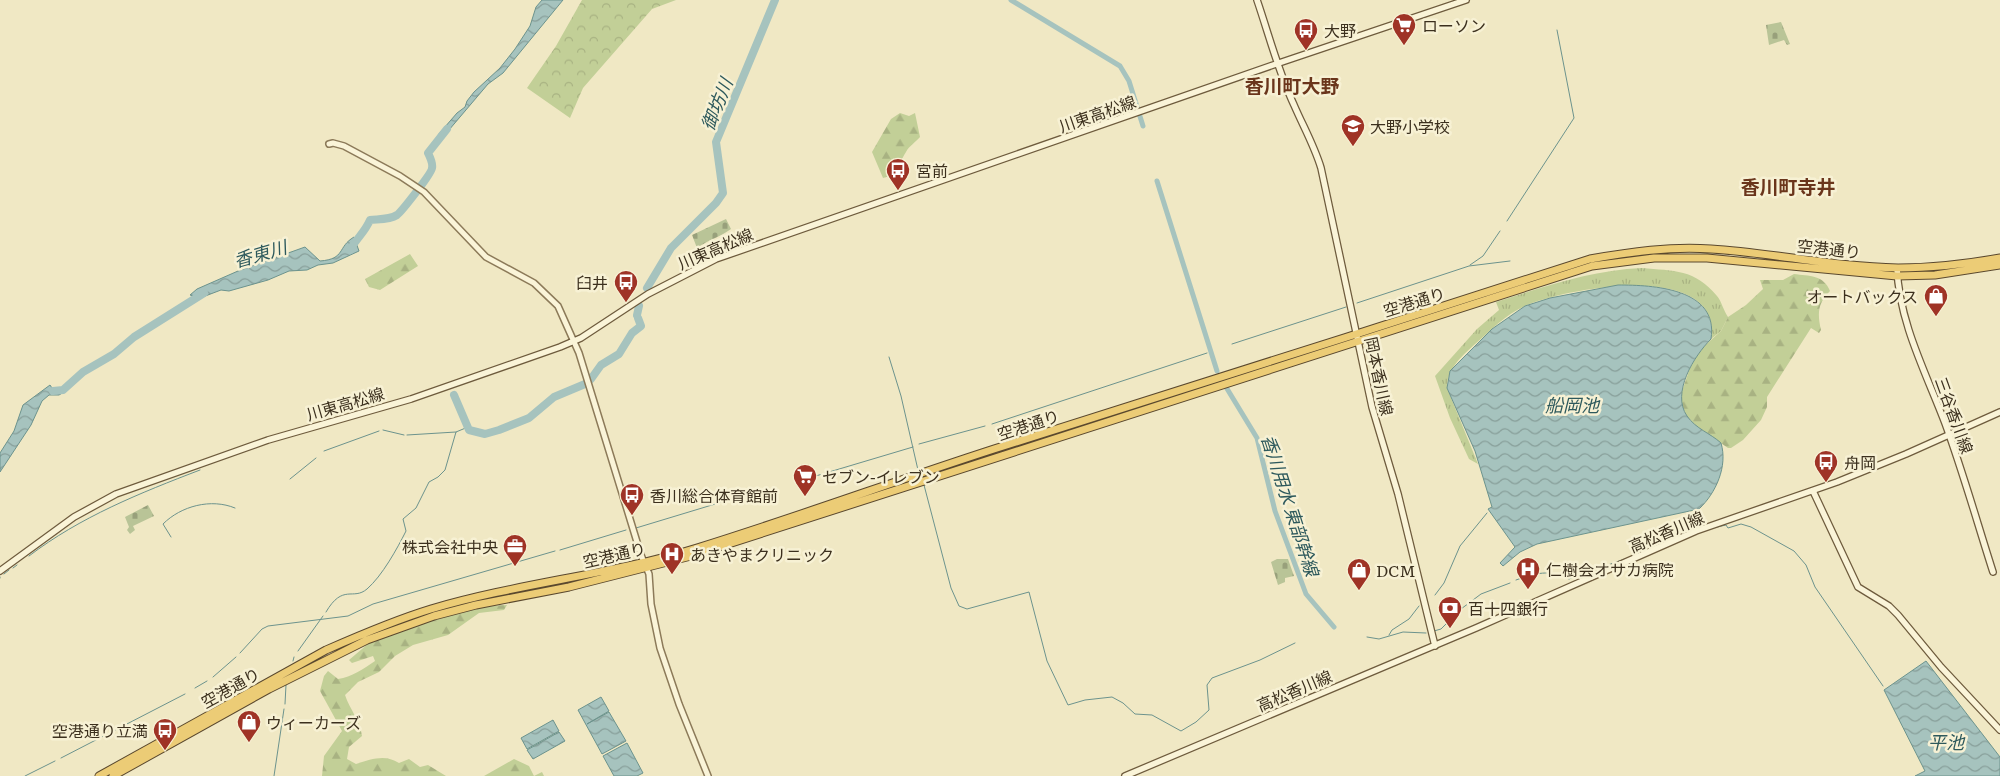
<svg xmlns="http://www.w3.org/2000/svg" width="2000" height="776" viewBox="0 0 2000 776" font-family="Literata,'Noto Sans JP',serif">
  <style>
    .grass { fill: url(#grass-tufts) }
    .forest { fill: url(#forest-firs) }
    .cemetery { fill: url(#cemetery-stones) }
    .park { fill: url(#park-crowns) }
    .water { fill: url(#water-waves); stroke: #6c938d }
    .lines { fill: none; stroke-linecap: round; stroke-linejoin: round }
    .stream { stroke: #6c938d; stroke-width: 1 }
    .canal { stroke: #a6c3be; stroke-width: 5 }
    .river { stroke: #a6c3be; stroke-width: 8 }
    .tertiary-casing { stroke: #8c7a59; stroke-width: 8 }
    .secondary-casing { stroke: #6e5b3d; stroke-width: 8 }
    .trunk-casing { stroke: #5a482e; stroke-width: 9 }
    .tertiary { stroke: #faf4d8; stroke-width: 5 }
    .secondary { stroke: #faf4d8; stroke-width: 5.5 }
    .trunk { stroke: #eccc76; stroke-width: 7 }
    .labels { text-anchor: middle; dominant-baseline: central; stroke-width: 5; stroke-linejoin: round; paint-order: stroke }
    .poi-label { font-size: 16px; fill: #3c301e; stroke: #f7f1d4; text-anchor: start }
    .street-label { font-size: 16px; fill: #3c301e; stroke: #f7f1d4 }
    .water-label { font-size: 18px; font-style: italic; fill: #2d595c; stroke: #f7f1d4 }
    .quarter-label { font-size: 19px; font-weight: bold; fill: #6a351b; stroke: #f7f1d4 }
  </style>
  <defs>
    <pattern id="grass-tufts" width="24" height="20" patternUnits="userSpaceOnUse" patternTransform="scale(1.25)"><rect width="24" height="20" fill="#c2cf97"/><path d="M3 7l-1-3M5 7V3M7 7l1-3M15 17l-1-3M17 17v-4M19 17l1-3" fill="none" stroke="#a8b282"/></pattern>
    <pattern id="forest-firs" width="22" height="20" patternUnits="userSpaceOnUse" patternTransform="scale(1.25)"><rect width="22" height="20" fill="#c2cf97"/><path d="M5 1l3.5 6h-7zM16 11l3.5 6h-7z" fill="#a8b282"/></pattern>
    <pattern id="cemetery-stones" width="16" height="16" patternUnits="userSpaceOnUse" patternTransform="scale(1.25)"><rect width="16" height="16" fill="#b9c497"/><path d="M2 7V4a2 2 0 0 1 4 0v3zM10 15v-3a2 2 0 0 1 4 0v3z" fill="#98a07b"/></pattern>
    <pattern id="park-crowns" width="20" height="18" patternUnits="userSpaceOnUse" patternTransform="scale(1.25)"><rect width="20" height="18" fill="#c2cf97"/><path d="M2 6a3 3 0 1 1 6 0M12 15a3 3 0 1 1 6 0" fill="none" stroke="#a8b282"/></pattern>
    <pattern id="water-waves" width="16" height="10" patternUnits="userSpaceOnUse" patternTransform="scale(1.25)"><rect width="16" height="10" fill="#a6c3be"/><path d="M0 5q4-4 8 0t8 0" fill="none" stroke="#889f9a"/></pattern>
  </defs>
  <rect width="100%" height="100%" fill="#f0e8c4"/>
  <path class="grass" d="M1642 268C1674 271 1695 269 1717 296 1722 302 1723 310 1728 317L1721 331 1711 339C1723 259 1564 288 1525 306 1506 314 1490 331 1474 345 1461 357 1447 369 1447 388L1478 464 1469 459 1450 418 1435 376 1477 329 1499 310 1496 302C1544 287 1591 270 1642 268Z"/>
  <path class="forest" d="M900 113 909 116 915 113 920 137C916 142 909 146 906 152 898 164 899 174 883 178L872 152 891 119Z
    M410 254 418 266 380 290 369 287 365 279Z
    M1794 274C1809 276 1824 275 1830 291 1818 303 1817 313 1821 330L1819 333 1811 328 1767 397V407L1761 420 1743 440 1731 448H1728L1696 426 1686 415 1681 402 1682 391 1690 368 1701 349 1721 331 1728 317 1746 305 1763 289 1760 280H1783Z
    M507 605 504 610 479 613 448 635 413 645 395 656 379 672 358 682 345 695C350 710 360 720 362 736L349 747 347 759 356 764C372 759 385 754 399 763L409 759 420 767 428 765 446 776H322L324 756 342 731 320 691 324 676 328 671 338 679C352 677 363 669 375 661L373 656 352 663 349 660 369 643 406 627 480 606Z
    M514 759 529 766 534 776 542 772 544 776H484Z"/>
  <path class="cemetery" d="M1781 22 1790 44 1787 45 1784 40 1769 45 1766 25Z
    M726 219 731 229C720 237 708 240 697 248L692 235Z
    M148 505 154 516 133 526 135 530 130 534 127 530 129 527 125 517Z
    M1277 559H1288L1294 576 1285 578V582L1278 585 1271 562Z"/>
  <path class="park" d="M582 0H676L652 9 583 88 570 118 527 88 556 46Z"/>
  <path class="water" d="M542 0H563L503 73 488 84 443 137 438 135 457 113 465 107 467 101 474 92 500 68 515 49 530 26 536 7Z
    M354 237 359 251 333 263 318 265 307 270 289 271 268 280 229 291 221 290 200 298 190 295 197 289 238 271 305 247 320 261C346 259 337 247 354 237Z
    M1618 285C1653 285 1719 288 1711 339 1694 356 1671 393 1687 416 1696 429 1710 433 1721 443 1728 466 1716 493 1699 509L1537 544 1520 552 1503 566 1500 563 1515 547 1488 509 1492 507 1475 451 1447 388 1450 371 1492 329 1525 306 1550 298Z
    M50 385 54 391 62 389 64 392 59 395H49L42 401 31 425 0 472V453L14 431 23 405Z
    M1926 661 2000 757V776H1915L1925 771 1884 690Z
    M601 697 609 711 587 724 609 712 626 741 602 754 578 710Z
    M553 720 559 731 527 749 521 738Z
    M559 732 565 741 533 759 527 750Z
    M627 743 643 773 637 776H614L603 756Z"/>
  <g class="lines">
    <path class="stream" d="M1507 221 1574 118 1557 30
      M1470 265 1483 256 1500 231
      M1357 303 1469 266 1510 261
      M1232 344 1346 307
      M889 357 901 396 918 470
      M992 424 1207 353
      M383 430 404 435
      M407 435 456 432
      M919 444 985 426
      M324 451 379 431
      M809 478 913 447
      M290 479 316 458
      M924 485 951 588 959 606 967 609 1029 592 1047 661 1068 705 1085 700 1112 697 1123 703 1135 714 1152 715 1181 731 1196 722 1209 710 1207 685 1212 678 1260 660 1295 643
      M1717 527 1726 525 1728 528 1741 524 1751 527 1794 551 1806 565 1815 587 1883 686
      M636 528 745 495
      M171 537 163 524C181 506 211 498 235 508
      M560 550 626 530
      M1644 551 1657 534 1683 527H1694
      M29 556C80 517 140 493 200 470
      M13 568 17 565
      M4 574 9 570
      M0 578V577
      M1516 580C1536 573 1549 569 1569 579L1633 556
      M1435 595 1444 583 1460 546 1487 513
      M326 612C343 583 353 601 367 589 382 576 397 549 406 531L403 519 416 508 429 482 438 477 445 470 456 432 468 427
      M1457 612 1481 594 1510 583
      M1434 631 1441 629 1454 616
      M1389 635 1392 630 1409 619 1419 606
      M1367 637 1379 639 1403 632 1426 633
      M298 651 323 616
      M240 653 262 629 268 626 348 616 373 604 555 551
      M293 661 294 657
      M213 677 236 657
      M195 688 207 681
      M285 704 286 685
      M61 758 185 694
      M25 776 55 761
      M274 776 284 709"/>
    <path class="canal" d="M1011 0 1120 66 1129 81 1143 126
      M1157 181 1217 371
      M1226 387 1257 438 1275 511 1306 594 1334 627"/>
    <path class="river" d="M350 250C356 239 365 232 370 220 378 219 389 220 397 215 402 211 432 173 432 168 433 164 430 157 428 153L447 129
      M647 288 671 248 716 203 723 193 716 142 775 0
      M637 315 639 306
      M591 379 601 365 619 354 632 333 641 326 638 318
      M53 391 63 390 83 372 114 354 134 337 204 293
      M454 395 469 430 485 434 499 430 529 418 554 397 585 384"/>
    <g class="tertiary-casing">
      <path id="tertiary" d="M329 144 333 143 344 146 400 176 424 192 486 257 534 283 558 306 579 353 641 555 649 574 651 604 660 648 679 704 708 776"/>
    </g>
    <g class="secondary-casing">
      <path id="secondary" d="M1257 0C1269 35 1278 71 1294 105 1303 126 1314 145 1321 168L1372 407 1398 494 1435 646
        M1897 268C1899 322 1926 373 1945 423 1963 472 1977 522 1993 572
        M1813 491 1858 587 1889 606 1898 615 1941 667 2000 730
        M0 571 74 517 116 494 268 440 411 399 560 347 581 338 648 294 716 259 1279 63 1466 0
        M1125 776 1476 628 1696 531 1837 482 1906 454 2000 412"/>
    </g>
    <g class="trunk-casing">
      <path id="trunk" d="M99 776 326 650C360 635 395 620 431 609 518 583 610 575 697 548 797 517 895 481 994 449 1192 385 1392 324 1590 259 1630 252 1671 246 1711 249 1774 253 1835 267 1898 268 1932 268 1966 264 2000 258
        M113 776 269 689 367 640 434 616 476 605 569 587 691 556 1592 266 1654 258H1707L1897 276 1935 275 2000 265"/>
    </g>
    <use href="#tertiary" class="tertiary"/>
    <use href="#secondary" class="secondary"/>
    <use href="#trunk" class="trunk"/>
  </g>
  <defs>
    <g id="supermarket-pin" transform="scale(1.25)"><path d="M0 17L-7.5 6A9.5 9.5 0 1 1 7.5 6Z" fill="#9f3326" stroke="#f7f1d4"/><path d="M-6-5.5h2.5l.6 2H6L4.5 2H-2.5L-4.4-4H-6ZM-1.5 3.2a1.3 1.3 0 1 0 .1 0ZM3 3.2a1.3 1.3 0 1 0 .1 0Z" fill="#fff"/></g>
    <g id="bus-pin" transform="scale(1.25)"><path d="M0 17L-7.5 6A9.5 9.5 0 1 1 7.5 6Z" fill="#9f3326" stroke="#f7f1d4"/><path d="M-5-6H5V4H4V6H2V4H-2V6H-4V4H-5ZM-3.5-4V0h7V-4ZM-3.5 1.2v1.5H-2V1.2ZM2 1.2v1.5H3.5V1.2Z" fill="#fff"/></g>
    <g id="school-pin" transform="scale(1.25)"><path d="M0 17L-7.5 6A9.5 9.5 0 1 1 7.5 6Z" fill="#9f3326" stroke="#f7f1d4"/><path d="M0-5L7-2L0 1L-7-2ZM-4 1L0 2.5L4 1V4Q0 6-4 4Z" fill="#fff"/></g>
    <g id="shop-pin" transform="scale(1.25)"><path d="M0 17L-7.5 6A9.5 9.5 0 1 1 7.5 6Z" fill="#9f3326" stroke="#f7f1d4"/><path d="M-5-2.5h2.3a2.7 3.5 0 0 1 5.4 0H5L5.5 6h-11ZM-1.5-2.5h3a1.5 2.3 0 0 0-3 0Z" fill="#fff"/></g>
    <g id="office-pin" transform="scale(1.25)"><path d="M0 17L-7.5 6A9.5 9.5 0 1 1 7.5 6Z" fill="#9f3326" stroke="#f7f1d4"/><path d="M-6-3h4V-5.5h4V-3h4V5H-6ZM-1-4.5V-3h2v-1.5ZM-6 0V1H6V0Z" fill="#fff"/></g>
    <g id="hospital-pin" transform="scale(1.25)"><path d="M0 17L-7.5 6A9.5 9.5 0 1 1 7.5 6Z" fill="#9f3326" stroke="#f7f1d4"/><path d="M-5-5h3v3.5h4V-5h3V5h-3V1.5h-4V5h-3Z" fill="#fff"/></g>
    <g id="bank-pin" transform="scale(1.25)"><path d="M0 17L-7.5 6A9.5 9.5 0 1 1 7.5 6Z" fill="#9f3326" stroke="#f7f1d4"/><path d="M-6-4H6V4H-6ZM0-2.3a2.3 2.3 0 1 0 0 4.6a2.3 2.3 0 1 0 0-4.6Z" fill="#fff"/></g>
  </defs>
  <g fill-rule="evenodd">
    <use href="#supermarket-pin" x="1404" y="25"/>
    <use href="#bus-pin" x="1306" y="30"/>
    <use href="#school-pin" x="1353" y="126"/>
    <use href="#bus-pin" x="898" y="170"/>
    <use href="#bus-pin" x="626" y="282"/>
    <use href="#shop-pin" x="1936" y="296"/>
    <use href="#bus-pin" x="1826" y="462"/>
    <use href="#supermarket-pin" x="805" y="476"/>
    <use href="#bus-pin" x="632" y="495"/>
    <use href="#office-pin" x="515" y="546"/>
    <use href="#hospital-pin" x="672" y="554"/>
    <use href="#hospital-pin" x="1528" y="569"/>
    <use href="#shop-pin" x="1359" y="570"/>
    <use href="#bank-pin" x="1450" y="608"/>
    <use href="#shop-pin" x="249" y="722"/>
    <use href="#bus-pin" x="165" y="730"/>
  </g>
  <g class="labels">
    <g class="poi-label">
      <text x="1422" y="25">ローソン</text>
      <text x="1324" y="30">大野</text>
      <text x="1370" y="126">大野小学校</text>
      <text x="916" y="170">宮前</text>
      <text x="608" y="282" text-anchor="end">臼井</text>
      <text x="1918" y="296" text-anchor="end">オートバックス</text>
      <text x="1844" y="462">舟岡</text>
      <text x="822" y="476">セブン-イレブン</text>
      <text x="650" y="495">香川総合体育館前</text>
      <text x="498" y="546" text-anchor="end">株式会社中央</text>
      <text x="690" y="554">あきやまクリニック</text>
      <text x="1546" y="569">仁樹会オサカ病院</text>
      <text x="1376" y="570">DCM</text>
      <text x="1468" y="608">百十四銀行</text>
      <text x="266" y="722">ウィーカーズ</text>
      <text x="148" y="730" text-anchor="end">空港通り立満</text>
    </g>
    <g class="street-label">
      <text transform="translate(1097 113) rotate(-19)">川東高松線</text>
      <text transform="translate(715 248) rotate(-23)">川東高松線</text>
      <text transform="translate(1829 248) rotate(6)">空港通り</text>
      <text transform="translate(1414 301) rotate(-17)">空港通り</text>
      <text transform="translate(1380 376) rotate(78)">岡本香川線</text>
      <text transform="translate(345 403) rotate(-16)">川東高松線</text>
      <text transform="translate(1955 415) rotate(70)">三谷香川線</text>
      <text transform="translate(1028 424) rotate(-18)">空港通り</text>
      <text transform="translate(1666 531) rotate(-23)">高松香川線</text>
      <text transform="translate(614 554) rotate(-13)">空港通り</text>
      <text transform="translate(230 687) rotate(-29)">空港通り</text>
      <text transform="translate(1294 690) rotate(-23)">高松香川線</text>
    </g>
    <g class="water-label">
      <text transform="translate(716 104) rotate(-68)">御坊川</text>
      <text transform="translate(260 253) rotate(-16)">香東川</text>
      <text x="1572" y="404">船岡池</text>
      <text transform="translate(1291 505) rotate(72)">香川用水 東部幹線</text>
      <text x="1946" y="741">平池</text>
    </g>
    <g class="quarter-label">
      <text x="1292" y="85">香川町大野</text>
      <text x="1788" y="186">香川町寺井</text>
    </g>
  </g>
</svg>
